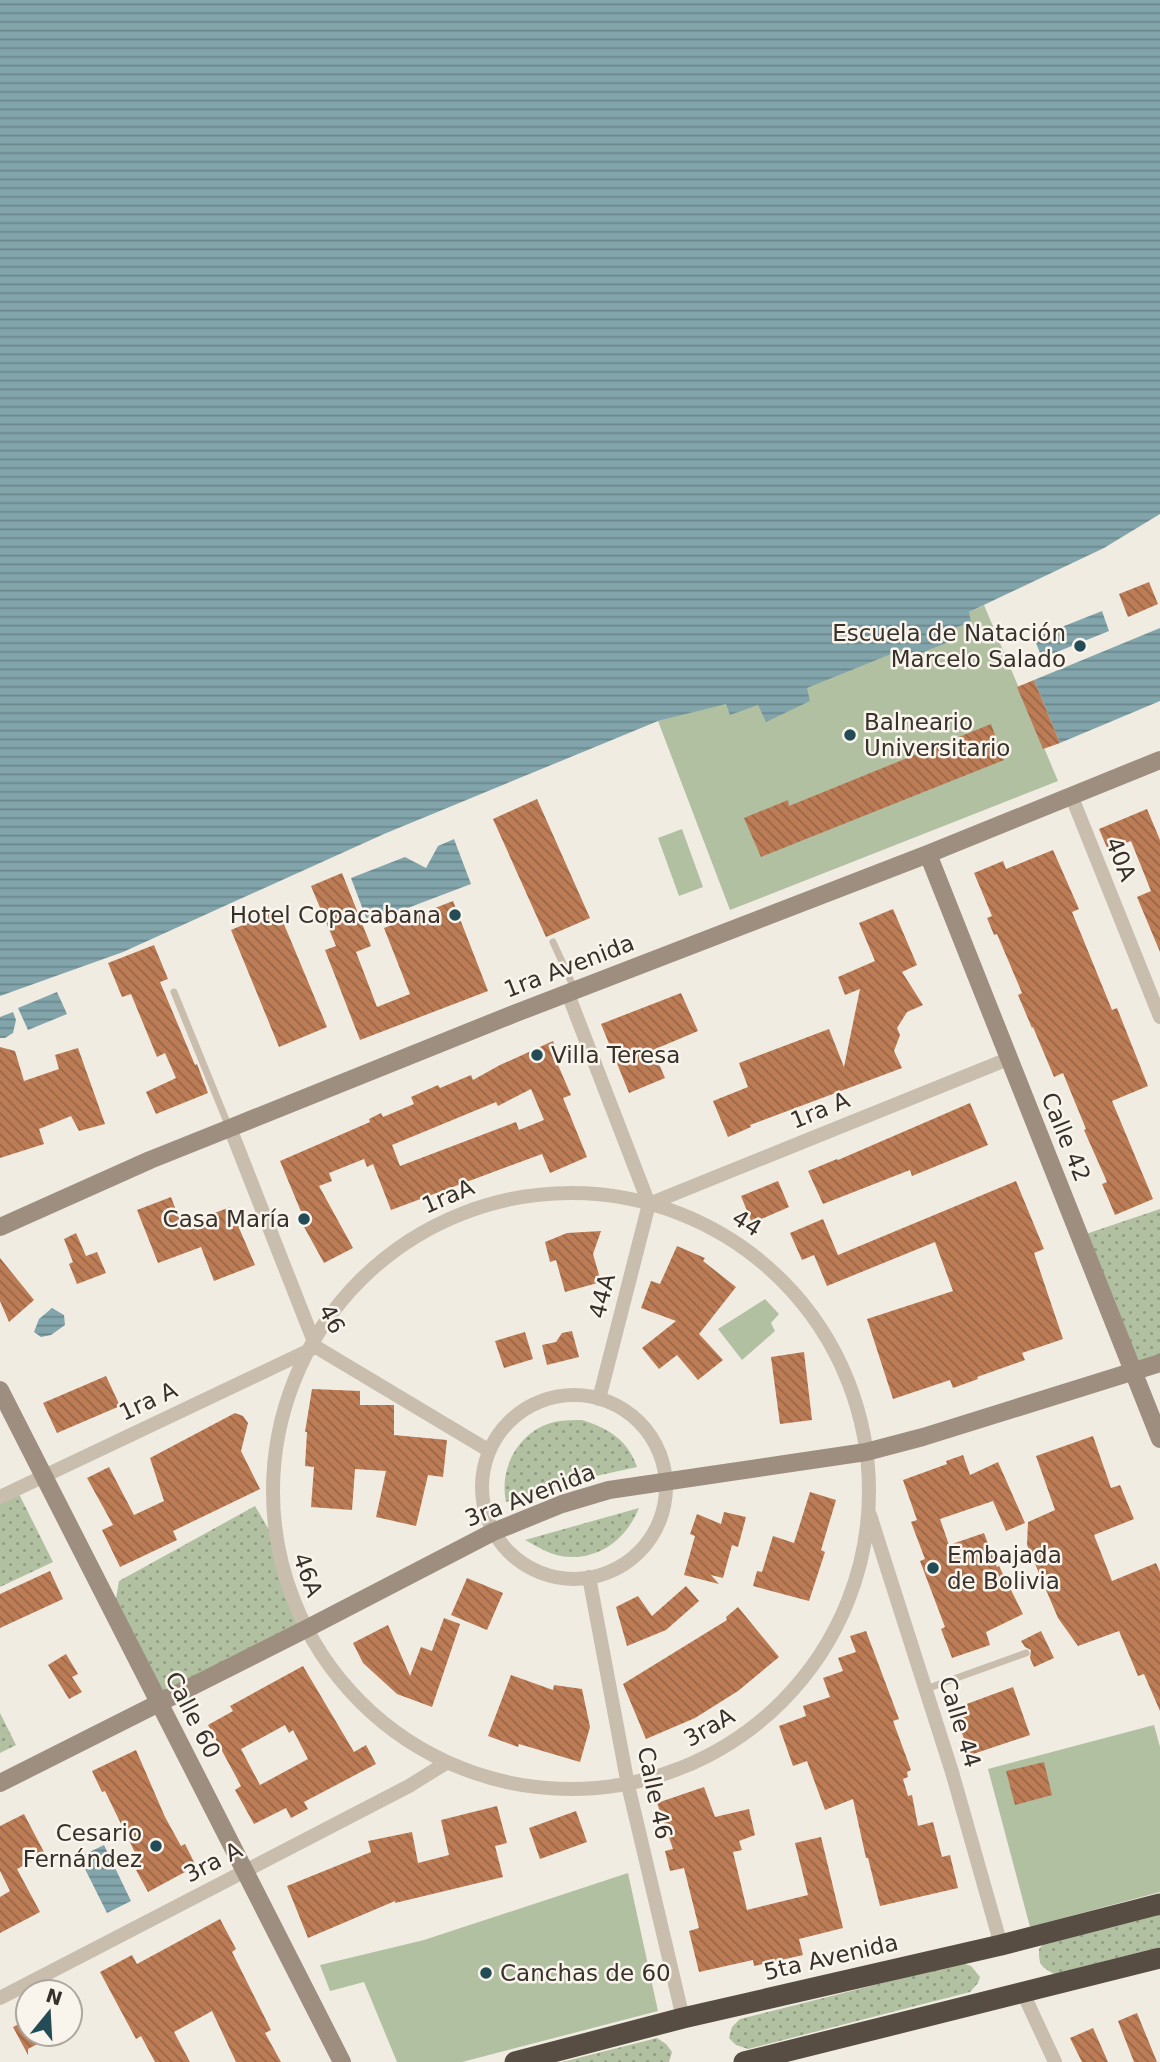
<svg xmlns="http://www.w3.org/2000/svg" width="1160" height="2062" viewBox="0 0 1160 2062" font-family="'DejaVu Sans',sans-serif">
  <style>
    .green { fill: #b2c0a2 }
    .park { fill: url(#park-dots) }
    .water { fill: url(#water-rules) }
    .building { fill: url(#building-back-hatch); fill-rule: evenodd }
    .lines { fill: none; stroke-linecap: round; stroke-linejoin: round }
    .lane { stroke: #c9beae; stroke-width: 7 }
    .street { stroke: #c9beae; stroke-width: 14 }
    .secondary { stroke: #9d8e7f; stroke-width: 18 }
    .highway { stroke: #584d43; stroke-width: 21 }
    .poi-dot { fill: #244c56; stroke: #f9f5ed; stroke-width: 2.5 }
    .labels { text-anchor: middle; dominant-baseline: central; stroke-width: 5; stroke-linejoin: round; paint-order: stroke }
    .poi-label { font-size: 23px; fill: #38312b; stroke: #f9f5ed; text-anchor: end }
    .street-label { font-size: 23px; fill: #38312b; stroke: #f9f5ed }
  </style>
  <defs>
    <pattern id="park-dots" width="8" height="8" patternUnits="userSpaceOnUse" patternTransform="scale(1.75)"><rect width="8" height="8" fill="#b2c0a2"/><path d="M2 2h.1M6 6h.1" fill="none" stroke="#929d84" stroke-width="1.8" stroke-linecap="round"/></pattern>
    <pattern id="water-rules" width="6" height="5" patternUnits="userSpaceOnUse" patternTransform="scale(1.75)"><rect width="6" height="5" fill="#82a5ac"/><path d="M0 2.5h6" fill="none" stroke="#6b878c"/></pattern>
    <pattern id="building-back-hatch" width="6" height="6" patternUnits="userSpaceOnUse" patternTransform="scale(1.75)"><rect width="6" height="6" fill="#bc7c55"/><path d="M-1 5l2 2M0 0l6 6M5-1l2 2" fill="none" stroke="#9a6647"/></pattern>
  </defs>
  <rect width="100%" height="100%" fill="#f1ece1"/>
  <path class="green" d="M984 605 1058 781 730 910 658 721 726 703 969 612Z
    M682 829 703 887 679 896 658 838Z
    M765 1299 779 1314 771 1323 775 1331 742 1360 718 1329Z
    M1154 1725 1160 1747V1892L1030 1927 988 1769Z
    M628 1873 658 2011 462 2062H397L364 1982 330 1991 320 1965 424 1940Z"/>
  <path class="park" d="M1160 1209V1363L1133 1371 1080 1236Z
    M582 1420C608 1428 628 1440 637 1467L573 1481 506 1502C498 1466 522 1426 560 1421 568 1420 575 1420 582 1420Z
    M14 1484 53 1562 0 1587V1491Z
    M255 1506 271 1533 279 1566 304 1630 159 1701 114 1610 119 1581Z
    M639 1508C626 1540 597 1562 561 1556 549 1554 536 1546 525 1540Z
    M0 1713 16 1745 0 1753Z
    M1160 1912V1947L1054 1974C1040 1966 1039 1965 1039 1949L1046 1941Z
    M962 1963 971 1966 980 1977 978 1983 970 1992 748 2049 736 2045 729 2038 732 2027 740 2019Z
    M657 2038 666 2044 672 2052 669 2062H562Z"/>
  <path class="water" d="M0 0H1160V514L1104 548 969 612 971 622 949 630 951 641 906 659 901 650 807 688 810 701 766 722 758 705 730 715 726 704 658 721 384 834 123 952 0 996Z
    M1102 611 1109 631 1042 658 1034 638Z
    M1160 628V701L1060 743 1034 680Z
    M454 839 471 884 368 923 351 878 405 857 426 868 438 846Z
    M57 992 67 1014 28 1030 18 1008Z
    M13 1012 16 1020 13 1033 5 1038H0V1017Z
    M52 1308 64 1315 65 1325 51 1335 41 1337 34 1332 39 1319Z
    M104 1845 131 1901 107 1913 79 1857Z"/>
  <path class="building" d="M1149 582 1158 604 1128 617 1119 594Z
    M1034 680 1060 743 1043 749 1017 687Z
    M991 724 1004 760 761 857 744 818 788 800 789 806Z
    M537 799 590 918 546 937 493 819Z
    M1147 809 1160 840V952L1137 897 1151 891 1131 841 1108 850 1099 829Z
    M1053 850 1079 909 1072 912 1090 956 1112 1010 1117 1008 1148 1086 1112 1101 1153 1199 1115 1215 1102 1184 1107 1182 1084 1130 1086 1129 1063 1073 1054 1077 1033 1027 1032 1028 1018 995 1022 993 997 934 994 935 987 918 992 916 974 873 1003 861 1006 869Z
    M342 873 371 946 356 952 377 1007 410 994 384 928 453 901 488 991 360 1040 325 950 336 946 311 886Z
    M893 909 917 965 902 972 923 1005 907 1012 897 1028 900 1035 894 1051 902 1068 750 1125 751 1127 728 1137 713 1101 748 1087 739 1063 829 1029 844 1067 860 989 845 995 838 977 875 961 859 923Z
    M278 910 327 1027 279 1047 231 930Z
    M154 945 168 979 160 982 195 1065 197 1064 208 1093 156 1114 146 1092 176 1078 165 1053 157 1057 131 994 122 997 108 963Z
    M681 993 698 1031 653 1050 665 1078 629 1093 601 1024Z
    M553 1041 563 1062 558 1065 571 1095 563 1098 587 1157 550 1173 542 1154 391 1210 373 1164 367 1167 364 1159 329 1173 332 1181 319 1186 353 1248 324 1263 298 1216 302 1214 280 1161 370 1122 369 1119 381 1113 383 1117 414 1104 411 1097 438 1085 440 1088 471 1075 473 1080 500 1065ZM531 1089 544 1120 519 1130 516 1122 400 1166 392 1145 496 1102 498 1106Z
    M0 1047 15 1051 24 1081 59 1069 55 1055 78 1048 105 1124 79 1131 71 1116 39 1129 44 1144 0 1158Z
    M970 1103 988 1145 912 1176 910 1170 823 1204 808 1171 837 1159 838 1160Z
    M778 1181 789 1207 752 1223 741 1196Z
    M1016 1181 1044 1249 1034 1253 1063 1339 1022 1353 1025 1360 977 1377 978 1379 953 1388 950 1380 893 1399 867 1319 953 1291 935 1242 827 1286 814 1255 802 1260 790 1233 823 1219 838 1255Z
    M171 1197 182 1226 230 1207 255 1265 214 1281 201 1247 158 1263 137 1210Z
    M601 1231 593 1254 601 1282 565 1292 556 1260 550 1262 545 1242 567 1233Z
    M76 1233 86 1256 97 1252 106 1273 77 1284 69 1264 73 1262 64 1239Z
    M677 1246 705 1258 703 1261 736 1287 699 1334 723 1360 698 1380 677 1355 659 1369 642 1348 676 1321 641 1308 651 1281 660 1284Z
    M0 1258 34 1300 9 1322 0 1301Z
    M572 1331 579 1357 547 1365 542 1345 556 1342 562 1333Z
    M525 1332 533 1359 504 1368 495 1341Z
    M804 1352 812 1420 780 1424 771 1357Z
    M106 1376 120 1406 57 1433 43 1403Z
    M312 1389 360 1391V1405H394V1435L447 1440 443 1477 428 1475 416 1526 376 1517 386 1471 355 1469 352 1510 311 1507 314 1467 305 1466 307 1432H305Z
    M235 1413 243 1416 248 1423 241 1451 260 1489 173 1531 177 1540 120 1567 102 1530 113 1525 87 1478 109 1467 134 1515 164 1501 150 1458Z
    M1093 1436 1111 1488 1120 1485 1134 1519 1094 1535 1112 1581 1156 1563 1160 1572V1711L1144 1674 1138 1676 1119 1631 1078 1646 1058 1618 1027 1545 1028 1522 1055 1510 1036 1456Z
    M963 1455 970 1475 998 1462 1025 1523 1006 1531 993 1501 940 1519 949 1545 984 1533 997 1567 999 1566 1023 1614 986 1632 990 1645 952 1658 941 1629 945 1627 920 1561 925 1559 911 1522 917 1520 903 1480 947 1464 946 1461Z
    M810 1492 836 1500 821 1550 825 1552 809 1601 753 1586 757 1571 762 1572 773 1536 794 1543Z
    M724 1512 746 1517 738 1547 732 1545 723 1578 711 1575 719 1584 684 1575 695 1536 690 1534 697 1514 721 1524Z
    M50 1571 63 1599 0 1628V1594Z
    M467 1578 503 1593 487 1630 451 1615Z
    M686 1586 699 1601 666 1630 627 1646 616 1607 638 1596 652 1616Z
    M738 1607 779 1657 738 1691 695 1718 646 1739 623 1684 727 1620 726 1617Z
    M444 1618 460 1624 432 1707 397 1694 363 1663 353 1643 388 1625 410 1676 421 1647 432 1651Z
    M866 1631 899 1719 893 1721 911 1770 907 1772 908 1777 903 1779 908 1796 912 1795 918 1826 933 1822 942 1857 950 1855 958 1888 880 1906 868 1858H866L853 1799 825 1810 807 1761 793 1766 779 1726 806 1716 803 1706 830 1697 823 1678 843 1671 838 1658 856 1652 850 1636Z
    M1041 1631 1054 1658 1034 1667 1030 1658 1031 1650 1025 1647 1021 1641Z
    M66 1654 78 1674 72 1677 82 1692 69 1699 48 1665Z
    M303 1666 354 1752 366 1745 376 1764 304 1802 308 1809 291 1818 286 1808 254 1824 235 1790 241 1786 208 1725 233 1711 230 1706ZM285 1725 289 1733 293 1730 308 1759 260 1785 241 1749Z
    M511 1675 553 1690 554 1685 582 1689 590 1727 580 1762 519 1744 518 1747 488 1736Z
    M1013 1687 1030 1735 970 1755 953 1709Z
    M136 1750 165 1817 181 1846 185 1844 196 1866 148 1892 136 1870 142 1867 105 1791 102 1792 92 1771Z
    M1044 1762 1052 1795 1015 1805 1006 1771Z
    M704 1787 715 1817 749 1809 755 1835 739 1841 742 1850 733 1852 747 1910 808 1895 795 1843 821 1837 843 1928 799 1939 803 1955 754 1966 753 1960 699 1972 689 1931 699 1928 684 1868 670 1871 665 1851 673 1849 657 1803Z
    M497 1806 507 1843 495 1846 503 1877 395 1903V1901L308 1938 287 1886 371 1852 368 1841 412 1832 418 1863 449 1855 441 1820Z
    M576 1811 587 1842 540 1859 529 1828Z
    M24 1814 45 1854 17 1869 40 1912 0 1933V1897L10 1891 0 1871V1826Z
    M220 1919 236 1949 232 1952 271 2030 265 2033 281 2062H236L212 2011 174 2032 190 2062H155L141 2036 136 2039 100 1972 132 1955 137 1964Z
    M1137 2013 1157 2062H1134L1118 2021Z
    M28 2019V2034H56L28 2049V2055L13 2027Z
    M1093 2028 1108 2062H1082L1070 2038Z"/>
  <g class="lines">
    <path class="lane" d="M553 942 575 990
      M174 992 229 1127
      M926 1689 1026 1653"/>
    <path class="street" d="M1071 795 1160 1017
      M568 994 649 1204
      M230 1128 316 1347 488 1450
      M273 1491a298 298 0 1 1 596 0a298 298 0 1 1-596 0Z
      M649 1204 1008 1059
      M482 1487a92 92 0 1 1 184 0a92 92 0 1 1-184 0Z
      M599 1399 649 1204
      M0 1497 316 1347
      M870 1515 952 1772 1001 1945
      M589 1577 628 1785 683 2018
      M1023 1993 1055 2062
      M0 1998 409 1786 446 1763"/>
    <path class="secondary" d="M928 854 1160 1439
      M0 1227 150 1160 230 1128 516 1013 928 854 1160 760
      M0 1390 342 2062
      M0 1783 304 1630 493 1532 562 1504 609 1490 866 1452 923 1437 1160 1363"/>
    <path class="highway" d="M515 2062 683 2018 1001 1945 1160 1904
      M744 2062 1160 1958"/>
  </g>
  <g class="poi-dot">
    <circle cx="1080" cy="646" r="7"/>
    <circle cx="850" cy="735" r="7"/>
    <circle cx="455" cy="915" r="7"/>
    <circle cx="537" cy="1055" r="7"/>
    <circle cx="304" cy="1219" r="7"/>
    <circle cx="933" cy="1568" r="7"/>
    <circle cx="156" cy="1846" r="7"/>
    <circle cx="486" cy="1973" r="7"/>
  </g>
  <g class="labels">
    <g class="poi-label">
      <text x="1066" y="633">Escuela de Natación<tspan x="1066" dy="26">Marcelo Salado</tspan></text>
      <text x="864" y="722" text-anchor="start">Balneario<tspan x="864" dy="26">Universitario</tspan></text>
      <text x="441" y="915">Hotel Copacabana</text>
      <text x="551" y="1055" text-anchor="start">Villa Teresa</text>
      <text x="290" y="1219">Casa María</text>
      <text x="947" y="1555" text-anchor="start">Embajada<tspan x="947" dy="26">de Bolivia</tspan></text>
      <text x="142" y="1833">Cesario<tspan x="142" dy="26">Fernández</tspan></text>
      <text x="500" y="1973" text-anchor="start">Canchas de 60</text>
    </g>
    <g class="street-label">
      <text transform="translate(1121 859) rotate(68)">40A</text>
      <text transform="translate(569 966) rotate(-21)">1ra Avenida</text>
      <text transform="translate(820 1110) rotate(-22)">1ra A</text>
      <text transform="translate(1066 1137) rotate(68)">Calle 42</text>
      <text transform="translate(448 1196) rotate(-23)">1raA</text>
      <text transform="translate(747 1223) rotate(32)">44</text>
      <text transform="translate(602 1296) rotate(-76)">44A</text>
      <text transform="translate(332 1319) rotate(62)">46</text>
      <text transform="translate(148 1401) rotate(-25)">1ra A</text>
      <text transform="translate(530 1495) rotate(-21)">3ra Avenida</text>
      <text transform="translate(308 1575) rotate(70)">46A</text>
      <text transform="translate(193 1715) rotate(63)">Calle 60</text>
      <text transform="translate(960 1722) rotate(73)">Calle 44</text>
      <text transform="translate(709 1727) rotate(-30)">3raA</text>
      <text transform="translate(655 1793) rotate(78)">Calle 46</text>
      <text transform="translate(213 1862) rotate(-27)">3ra A</text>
      <text transform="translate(831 1957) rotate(-13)">5ta Avenida</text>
    </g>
  </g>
  <g transform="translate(49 2013) rotate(18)"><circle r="33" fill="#f9f5ed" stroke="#aca79f" stroke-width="2"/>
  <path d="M0-5L12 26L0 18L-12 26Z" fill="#244c56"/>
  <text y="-10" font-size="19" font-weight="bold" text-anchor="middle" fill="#38312b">N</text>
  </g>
</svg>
